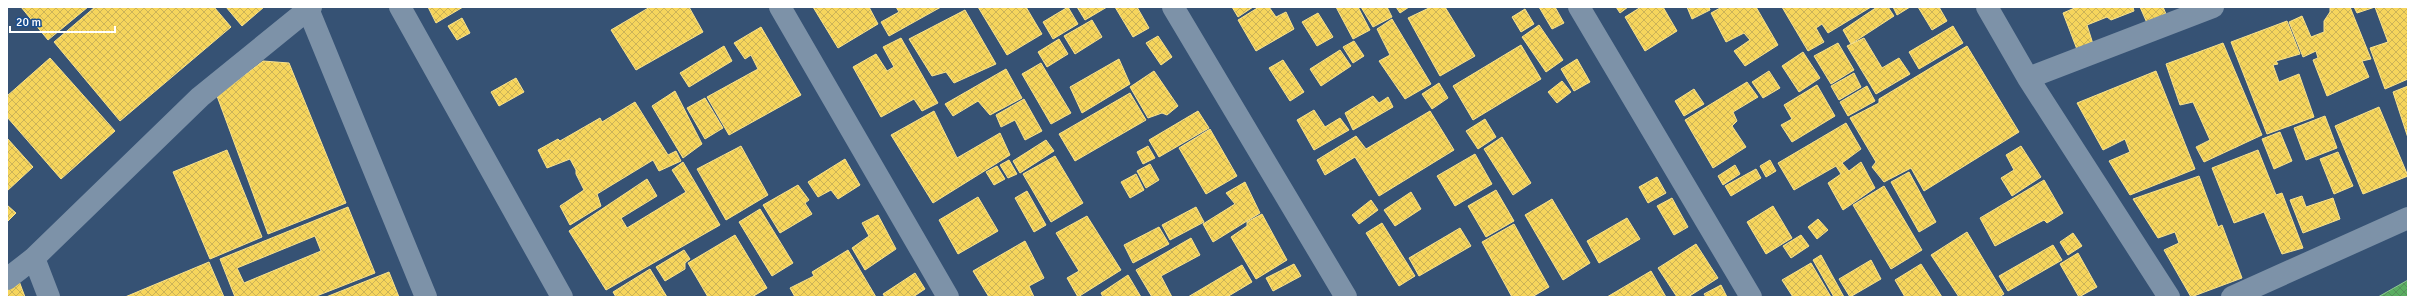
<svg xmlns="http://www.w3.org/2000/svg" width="2415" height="304" viewBox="0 0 2415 304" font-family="Signika,sans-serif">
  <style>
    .homes { fill: url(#homes-cross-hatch); stroke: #f9e28d; fill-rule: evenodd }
    .public { fill: url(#public-cross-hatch); stroke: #8cc690 }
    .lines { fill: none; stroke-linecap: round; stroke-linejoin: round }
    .minor { stroke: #7d92a8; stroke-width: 22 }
  </style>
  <defs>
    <pattern id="homes-cross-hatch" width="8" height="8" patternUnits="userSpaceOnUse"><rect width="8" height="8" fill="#f6d55c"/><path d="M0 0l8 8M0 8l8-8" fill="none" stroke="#ccb358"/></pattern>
    <pattern id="public-cross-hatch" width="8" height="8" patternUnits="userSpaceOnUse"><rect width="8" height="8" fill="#5aae61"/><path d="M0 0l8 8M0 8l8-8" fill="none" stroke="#56915b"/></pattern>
  </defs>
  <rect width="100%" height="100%" fill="#365274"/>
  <path class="homes" d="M21 7H88L48 40Z
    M95 7H214L231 27 120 121 54 42Z
    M226 7H264L242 26Z
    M428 7H463L436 23Z
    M650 7H689L703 32 636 70 611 30Z
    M813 7H869L878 24 838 48Z
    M896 7H941L889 36 881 22 899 12Z
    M978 7H1026L1042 34 1007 55Z
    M1068 7 1078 24 1053 39 1043 22Z
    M1077 7H1107L1085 20Z
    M1115 7H1137L1149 28 1133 37Z
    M1232 7H1253L1238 17Z
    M1259 7H1269L1276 17 1286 12 1294 29 1256 51 1238 20Z
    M1336 7H1358L1370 30 1353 39Z
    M1361 7H1387L1392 17 1373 27Z
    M1396 7H1409L1400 13Z
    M1431 7H1445L1475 56 1440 76 1408 18Z
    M1539 7H1555L1564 23 1552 29Z
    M1616 7H1628L1620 13Z
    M1641 7H1663L1677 31 1645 51 1625 17Z
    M1687 7H1709L1710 10 1692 19Z
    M1722 7H1756L1778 45 1745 66 1734 51 1750 40 1744 33 1726 42 1711 13Z
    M1782 7H1871L1828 33 1822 24 1816 28 1824 42 1808 51Z
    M1877 7H1888L1894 16 1851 44 1843 30Z
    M1893 7H1910L1897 15Z
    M1918 7H1939L1947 21 1932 30Z
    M2077 7H2133L2134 11 2111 20 2107 17 2087 25 2093 44 2078 52 2063 13Z
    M2140 7H2163L2166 14 2147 23Z
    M2330 7H2350L2371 59 2362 61 2369 77 2327 96 2313 60 2318 58 2316 51 2303 57 2289 22 2302 16 2311 37 2324 32V21L2330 12Z
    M2354 7H2408V79L2385 89 2370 48 2388 42 2375 7 2357 13Z
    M1525 9 1534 24 1521 32 1512 17Z
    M965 10 996 64 954 83 946 72 932 76 909 39Z
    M1318 13 1333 37 1317 46 1302 22Z
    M462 18 470 33 457 40 448 26Z
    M1392 19 1431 84 1405 99 1379 61 1390 55 1377 29Z
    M1092 20 1102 37 1075 54 1064 36Z
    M2287 21 2300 54 2276 61 2278 64 2273 65 2279 82 2299 74 2314 117 2267 134 2231 42Z
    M1539 25 1563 60 1546 72 1522 37Z
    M1953 26 1963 43 1919 69 1909 52Z
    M761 27 801 95 729 135 707 97 758 69 751 55 745 59 734 43Z
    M1158 36 1172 57 1161 65 1146 43Z
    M901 38 938 103 922 111 914 99 881 117 853 67 876 54 887 71 894 67 883 47Z
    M1864 38 1882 68 1899 58 1910 74 1876 94 1847 46Z
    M1059 39 1068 54 1047 67 1038 52Z
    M1354 41 1364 56 1353 63 1343 47Z
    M1838 43 1854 70 1831 84 1814 56Z
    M2223 43 2262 135 2204 162 2196 147 2210 140 2193 102 2180 105 2166 64Z
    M1521 45 1541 79 1473 120 1453 86Z
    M724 46 732 61 689 87 680 73Z
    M1967 46 2019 132 1924 191 1911 168 1884 182 1872 167 1876 162 1850 118 1879 103V99Z
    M1340 50 1351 66 1321 86 1310 69Z
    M1803 52 1820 78 1799 92 1782 66Z
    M50 58 115 131 61 179 7 117V96Z
    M1119 59 1130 84 1082 113 1070 87Z
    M1577 59 1590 82 1574 91 1561 69Z
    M1283 60 1304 92 1290 101 1269 68Z
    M263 61 289 63 346 203 268 234 217 96Z
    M1041 63 1071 113 1051 124 1022 74Z
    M1006 69 1022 98 990 115 978 101 953 116 945 104Z
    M1154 71 1178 106 1167 115 1162 113 1148 118 1130 87Z
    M1769 71 1780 88 1763 98 1752 82Z
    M2156 71 2195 169 2130 195 2109 161 2130 152 2125 139 2103 150 2077 103Z
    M1854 73 1861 87 1839 100 1831 86Z
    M516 78 524 92 499 106 491 92Z
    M1562 81 1571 92 1557 103 1548 92Z
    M1747 82 1758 97 1733 112 1737 121 1732 126 1746 147 1713 168 1685 120Z
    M1439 83 1448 98 1432 109 1422 94Z
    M1817 85 1835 116 1792 142 1781 125 1792 119 1784 105Z
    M1867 86 1875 101 1848 116 1840 102Z
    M2408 86V138L2393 92Z
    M1694 89 1704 104 1684 116 1675 101Z
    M675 91 702 144 683 158 652 106Z
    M1130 93 1146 120 1075 161 1059 134Z
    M1373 96 1379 103 1388 97 1393 107 1353 130 1345 113Z
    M705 98 723 128 705 139 687 108Z
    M1024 99 1042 131 1025 140 1015 120 1001 127 996 115Z
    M635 102 668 155 676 151 681 161 659 171 653 160 597 194 601 206 570 225 560 206 584 190 576 174V170L570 159 547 168 538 150 558 139 560 141 600 118 602 122Z
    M2379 107 2408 176 2363 194 2335 126Z
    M1314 110 1325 127 1340 118 1349 130 1314 150 1297 120Z
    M934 111 957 158 1000 133 1010 155 933 203 891 135Z
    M1198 111 1209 128 1159 157 1149 140Z
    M1430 111 1454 150 1379 196 1355 157 1325 175 1317 160 1356 136 1366 149Z
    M2325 116 2337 148 2306 160 2294 128Z
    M1485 119 1496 137 1478 149 1466 131Z
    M1846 123 1861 149 1842 163 1849 171 1861 162 1875 188 1843 210 1828 183 1841 174 1836 166 1794 190 1778 163Z
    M1210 129 1237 176 1206 194 1179 148Z
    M2280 132 2292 161 2274 169 2262 139Z
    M1502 137 1531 183 1513 195 1484 149Z
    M7 138 33 167 7 191Z
    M1046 140 1054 151 1020 173 1013 161Z
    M741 146 768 195 726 220 697 169Z
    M1148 146 1155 158 1143 164 1137 152Z
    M2021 146 2041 177 2012 196 2001 178 2014 170 2006 155Z
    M227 150 262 237 210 259 173 172Z
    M2258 150 2276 195 2282 193 2303 248 2282 254 2264 212 2234 223 2212 168Z
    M2338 152 2353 186 2334 194 2320 159Z
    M1475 154 1492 184 1455 206 1437 176Z
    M1055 156 1083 203 1051 222 1023 174Z
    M845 159 860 185 838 199 831 190 818 197 808 182Z
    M1009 160 1017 174 1008 178 1000 165Z
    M1770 160 1776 171 1766 177 1760 166Z
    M683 162 720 225 606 290 569 231 647 179 657 196 621 218 627 228 686 192 672 170Z
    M1150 164 1159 180 1146 188 1137 171Z
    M1735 165 1740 174 1723 185 1718 176Z
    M997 166 1005 179 994 185 986 172Z
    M1756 169 1761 178 1731 196 1725 186Z
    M1909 172 1936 222 1919 232 1891 182Z
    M1136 174 1144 190 1130 198 1121 182Z
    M2199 176 2218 227 2222 225 2242 278 2191 297 2164 250 2179 243 2175 232 2158 238 2133 199Z
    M1657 177 1666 193 1648 203 1639 187Z
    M2044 180 2063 213 2047 223 2044 220 1995 246 1980 218Z
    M1245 182 1260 213 1213 242 1203 224 1235 204 1226 193Z
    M798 185 809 200 805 203 812 214 780 233 763 205Z
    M1884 186 1922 250 1891 269 1853 205Z
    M1496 190 1514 221 1486 237 1468 206Z
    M1027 191 1046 225 1034 232 1015 198Z
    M1411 192 1421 209 1395 226 1384 210Z
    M2302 196 2306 207 2333 198 2340 219 2303 233 2290 200Z
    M978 197 998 231 958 254 939 220Z
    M1672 198 1688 227 1674 235 1657 206Z
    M1552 199 1590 263 1563 280 1525 215Z
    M1371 200 1378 210 1359 224 1352 215Z
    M7 205 16 213 7 222Z
    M1773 206 1792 238 1766 254 1747 222Z
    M348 207 375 273 314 297H235L220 259ZM315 236 321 251 244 283 237 268Z
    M1196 207 1204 222 1170 240 1162 225Z
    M760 209 793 263 772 276 739 222Z
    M1262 214 1287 260 1256 279 1231 237 1247 226V222Z
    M878 215 896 249 865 270 852 248 869 236 862 223Z
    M1087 216 1121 270 1078 297 1067 278 1079 271 1056 233Z
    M1627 218 1640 239 1599 263 1587 241Z
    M1818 219 1828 230 1817 239 1808 227Z
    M1382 223 1415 276 1399 286 1366 233Z
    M1514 224 1549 287 1532 297H1512L1482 242Z
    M1159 227 1169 244 1133 263 1124 245Z
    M1460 228 1471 246 1419 276 1409 258Z
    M1967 232 2004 294 1999 297H1959L1931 255Z
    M2073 233 2082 246 2068 255 2060 242Z
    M735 235 767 288 752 297H708L688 263Z
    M1801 235 1809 246 1791 258 1783 246Z
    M1191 238 1200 255 1161 276 1172 297H1152L1136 270Z
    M1025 241 1044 278 1029 286 1034 297H989L973 271Z
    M1696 244 1718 278 1688 297H1677L1658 268Z
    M2053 245 2062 260 2008 291 1999 276Z
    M684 250 690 259 685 263V269L665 281 656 267Z
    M848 250 876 297H795L790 288 814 276 812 272Z
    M2078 253 2097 287 2079 297 2060 264Z
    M1821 255 1844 297H1834L1813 260Z
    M1871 260 1881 279 1850 297 1839 279Z
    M209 262 224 297H125Z
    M1811 263 1831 297H1793L1782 280Z
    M1294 264 1301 276 1273 291 1266 278Z
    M1921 264 1942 297H1905L1895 280Z
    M1242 265 1252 282 1227 297H1188Z
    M650 269 667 297H616L613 292Z
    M1651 271 1666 297H1607Z
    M389 272 399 297H326Z
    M915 273 925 289 913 297H885L883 294Z
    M1128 275 1141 297H1103L1101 293Z
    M19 281 25 297H7V290Z
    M1721 285 1727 297H1706L1704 294Z"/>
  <path class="public" d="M2408 280V297H2378Z"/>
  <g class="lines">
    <path class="minor" d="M400 7 562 297
      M780 7 948 297
      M1173 7 1346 297
      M1579 7 1751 297
      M1987 7 2028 78 2169 297
      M308 9 426 297
      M2028 78 2213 7
      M34 258 49 297
      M7 279 34 258 200 97 311 7
      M2232 297 2408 218"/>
  </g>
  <rect width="2415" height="304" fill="none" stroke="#ffffff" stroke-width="16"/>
  <path d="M10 26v6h105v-6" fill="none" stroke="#ffffff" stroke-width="2"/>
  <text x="16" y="26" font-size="12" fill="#ffffff" stroke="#1b4f8f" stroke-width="3" paint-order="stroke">20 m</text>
</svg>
